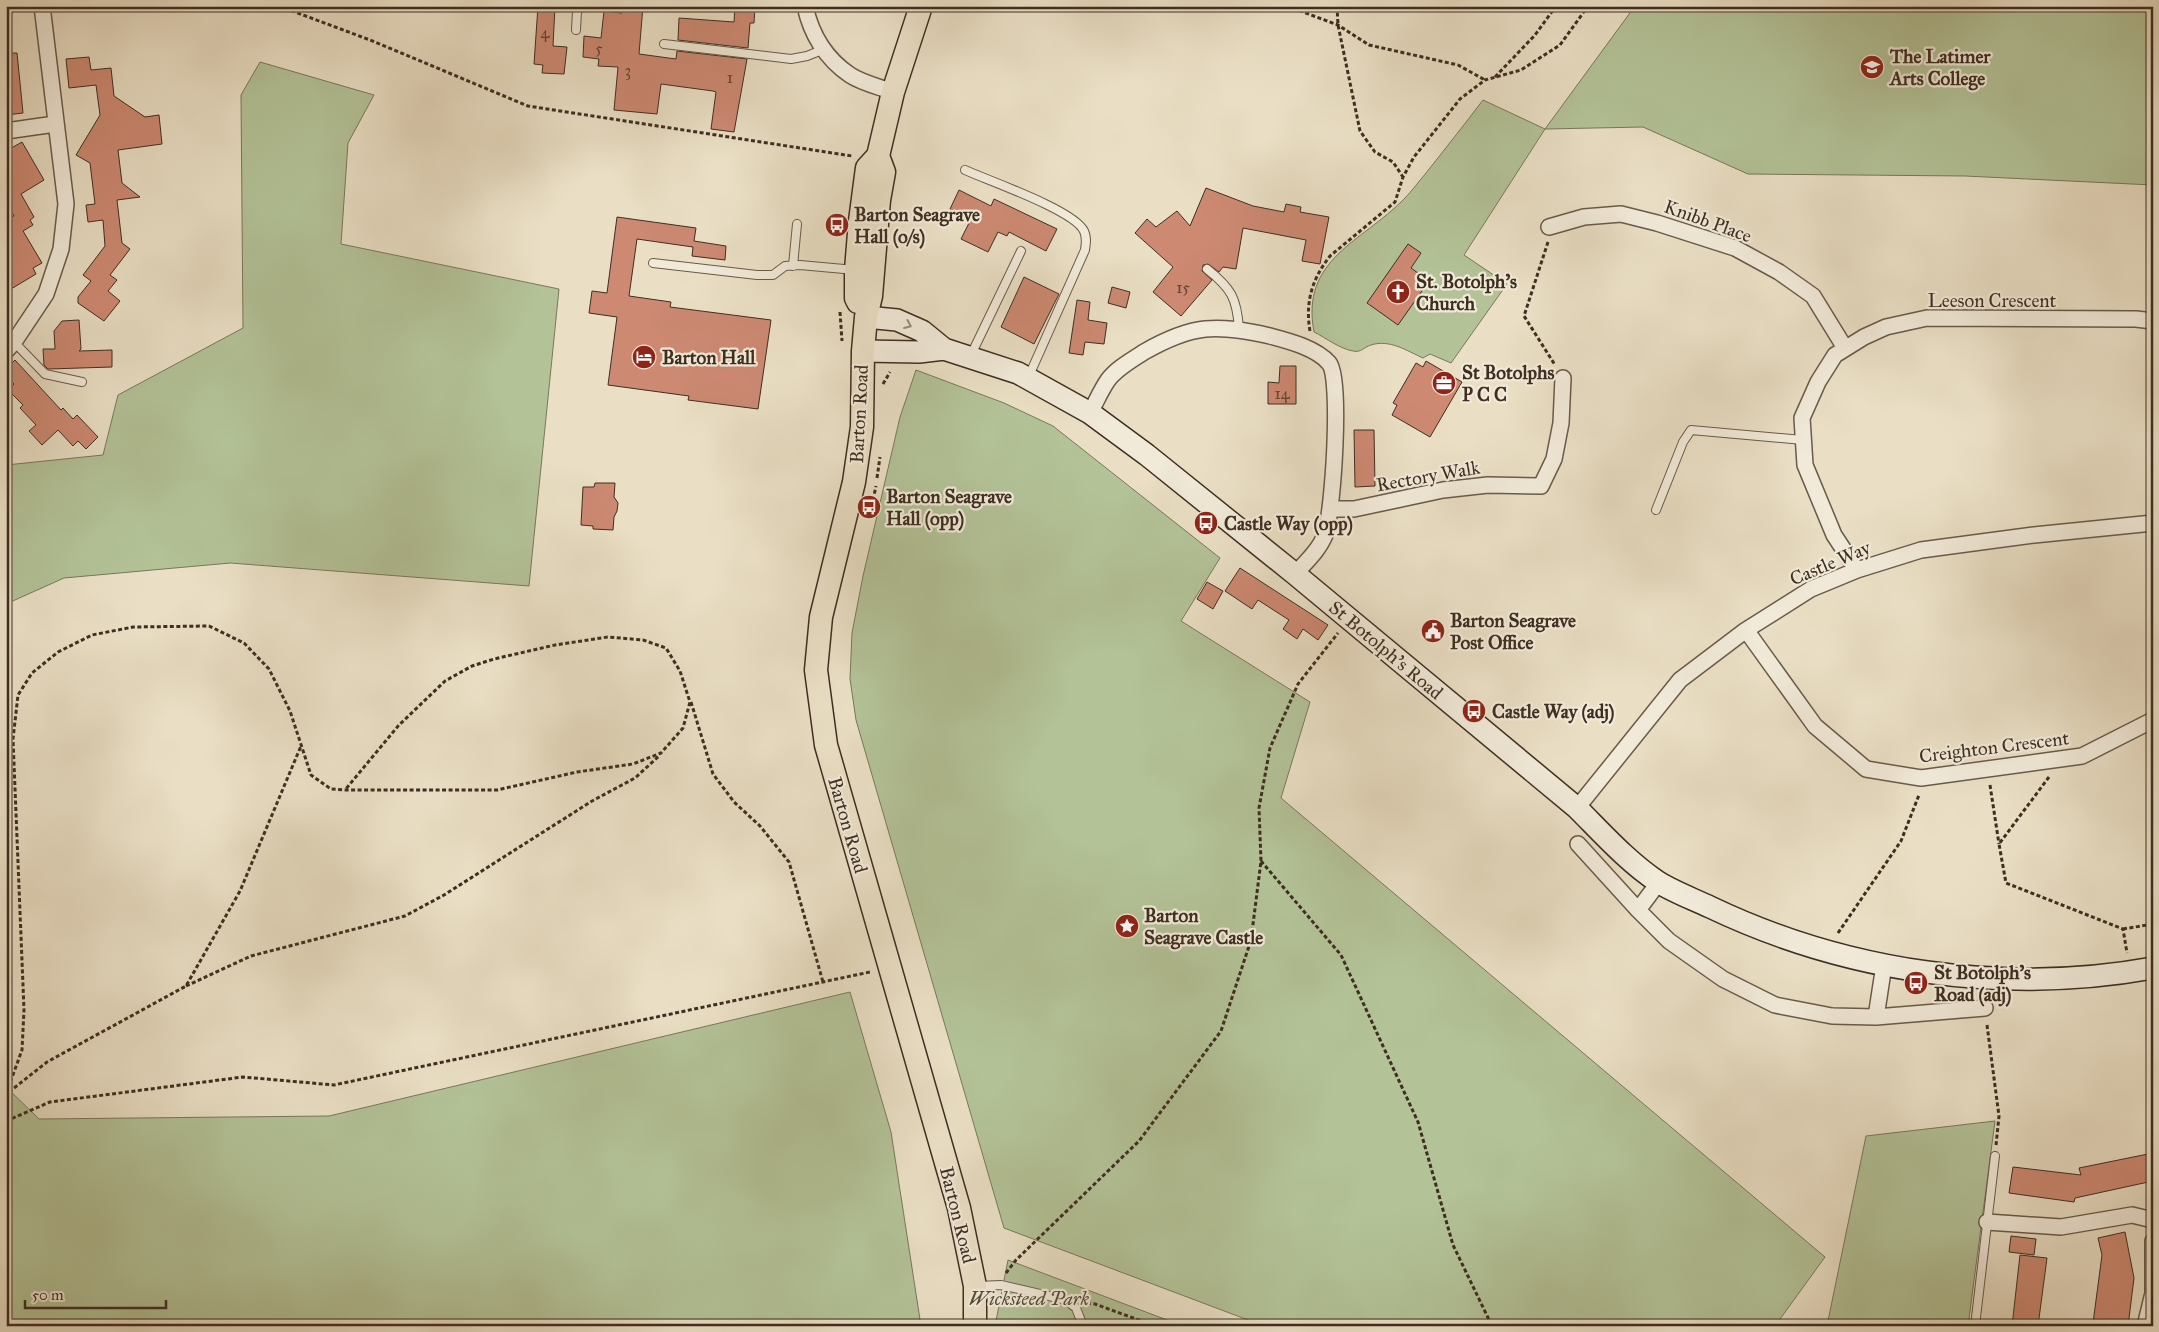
<svg xmlns="http://www.w3.org/2000/svg" width="2159" height="1332" viewBox="0 0 2159 1332" font-family="'IM FELL Great Primer',serif">
  <style>
    .green { fill: #b3c297; stroke: #78785c }
    .building { fill: #cd8972; stroke: #3e2e21 }
    .lines { fill: none; stroke-linecap: round; stroke-linejoin: round }
    .lane-casing { stroke: #695a4a; stroke-width: 10 }
    .street-casing { stroke: #695a4a; stroke-width: 18 }
    .secondary-casing { stroke: #3e2e21; stroke-width: 24 }
    .primary-casing { stroke: #3e2e21; stroke-width: 25 }
    .path { stroke: #3e2e21; stroke-width: 3; stroke-dasharray: 4 2.5; stroke-linecap: butt }
    .lane { stroke: #f1ead9; stroke-width: 8 }
    .street { stroke: #f1ead9; stroke-width: 15 }
    .secondary { stroke: #f1ead9; stroke-width: 21 }
    .primary { stroke: #eadfc5; stroke-width: 22 }
    .oneway { stroke: #988c7d }
    .labels { text-anchor: middle; dominant-baseline: central; stroke-width: 4.5; stroke-linejoin: round; paint-order: stroke }
    .number-label { font-size: 16px; fill: #624535 }
    .poi-label { font-size: 19px; font-weight: bold; fill: #3e2e21; stroke: #f1ead9; text-anchor: start }
    .street-label { font-size: 19px; fill: #3e2e21; stroke: #f1ead9 }
    .park-label { font-size: 19px; font-style: italic; fill: #554c39; stroke: #f1ead9 }
  </style>
  <rect width="100%" height="100%" fill="#eadfc5"/>
  <filter id="stains"><feTurbulence type="fractalNoise" baseFrequency=".004" numOctaves="4"/><feColorMatrix values="0 0 0 0 .2 0 0 0 0 .09 0 0 0 0 .02 0 0 0 .5 -.17"/></filter>
  <radialGradient id="worn" r=".72"><stop offset=".6" stop-color="#630" stop-opacity="0"/><stop offset="1" stop-color="#630" stop-opacity=".3"/></radialGradient>
  <path class="green" d="M1635 6H2153V185L1965 176 1748 174 1643 127 1545 129 1464 255 1507 284 1451 363 1430 354 1423 358C1407 351 1390 339 1371 345 1364 347 1361 353 1353 351 1340 349 1326 338 1314 332 1300 259 1362 242 1404 199 1412 191 1419 181 1426 173 1445 149 1464 125 1483 100L1545 129Z
    M260 62 374 95 348 143 341 244 559 289 529 586 230 563 64 578 6 604V465L103 455 118 395 243 328 241 95Z
    M916 370 1004 403 1053 426 1220 558 1181 621 1310 702 1281 798 1825 1257 1775 1326H1264L1004 1228 856 720 850 679 852 633 863 576 900 417Z
    M850 992 891 1132 921 1326H6V1087L39 1119 329 1116Z
    M1995 1121 1968 1326H1825L1828 1321 1866 1136Z
    M1008 1260 1183 1326H995Z"/>
  <path class="building" d="M538 6H555L553 46 567 47 564 74 542 73 543 65 534 64Z
    M623 6H643L639 54 676 59 677 51 747 59 734 132 711 129 716 92 713 91 661 84 657 114 614 110 618 67 598 66 599 59 583 57 584 36 601 38 604 11 622 13Z
    M735 6H755L754 23H750L748 48 678 40 679 18 734 22Z
    M6 53H17L23 113 6 115Z
    M89 57 91 70 111 68 114 96 145 117 159 115 162 144 118 150 122 183 140 197 117 200 122 243 130 249 110 275 117 280 108 291 120 301 104 321 78 303V297L91 281 83 275 105 246 103 220 88 222 86 205 95 204 90 163 76 155 100 115 96 85 69 88 66 59Z
    M22 142 44 180 21 194 34 217 30 220 33 225 23 231 42 263 33 268 36 274 6 292V220L14 216 6 203V151Z
    M1206 188 1253 206 1284 212 1286 204 1301 207 1300 212 1329 217 1320 264 1302 261 1306 240 1243 228 1236 269 1223 267 1219 272 1208 264 1203 265 1202 271 1212 280 1181 316 1153 292 1173 267 1135 233 1147 219 1156 227 1177 211 1190 226Z
    M959 190 991 206 994 199 1057 229 1046 251 1009 232 1007 236 998 232 988 252 961 239 971 219 950 209Z
    M617 217 696 228 694 241 726 246 725 260 692 256 693 247 637 239 629 296 671 302 670 307 771 320 758 409 688 400 689 396 608 385 617 317 589 313 592 291 607 293Z
    M1408 244 1421 253 1411 268 1429 281 1398 325 1367 303Z
    M1024 277 1059 294 1034 344 1001 327Z
    M1112 287 1130 292 1126 308 1108 303Z
    M1077 300 1090 302 1088 320 1107 323 1104 344 1085 342 1083 355 1069 353Z
    M79 320 81 349 79 351 112 350V367L48 369 44 365 43 349H55L54 331 62 321Z
    M15 360 61 410 63 408 73 419 77 415 98 437 86 449 78 441 73 446 58 430 42 445 29 431 36 425 20 408 23 405 8 390 14 384 6 376V369Z
    M1426 361 1462 382 1430 437 1392 415 1397 405 1393 403 1416 363 1423 367Z
    M1280 366H1296V404H1268V382L1279 383Z
    M1354 430H1374L1375 486 1355 487Z
    M595 483H615L614 497 618 503 617 511 614 517 613 530 593 529V526L581 525 583 487H594Z
    M1240 568 1328 625 1318 640 1303 629 1297 639 1283 629 1289 620 1258 600 1252 609 1225 591Z
    M1207 582 1223 591 1213 609 1197 599Z
    M2153 1153V1181L2075 1198 2074 1202 2009 1193 2013 1167 2081 1175 2079 1168Z
    M2125 1232 2134 1278 2128 1326H2101L2093 1323 2102 1255 2098 1238Z
    M2011 1236 2036 1239 2034 1255 2009 1252Z
    M2020 1255 2047 1258 2038 1326H2012Z"/>
  <g class="lines">
    <g class="lane-casing">
      <path id="lane" d="M576 30 577 11 583 6
        M664 44 791 59 807 56 822 50
        M965 170C989 181 1074 210 1084 231 1087 237 1086 243 1085 250L1028 378
        M653 263 757 275H773L785 266 800 265 855 270
        M793 266 797 224
        M1207 269C1231 288 1237 298 1239 329
        M14 342 45 374 82 382
        M971 355 1021 251
        M1656 510 1683 442 1691 430 1803 440
        M977 1286 1001 1285 1066 1300 1076 1308 1083 1326
        M1975 1326 1995 1156"/>
    </g>
    <g class="street-casing">
      <path id="street" d="M805 6C811 34 826 59 850 75 862 83 880 87 893 92
        M6 131 55 124
        M1549 227 1584 217 1621 214 1657 223 1735 248 1779 272 1813 296 1845 348
        M6 351 14 342 46 294 61 249 66 204 42 6
        M1090 413C1096 402 1101 390 1108 380 1117 368 1132 360 1144 352 1193 324 1216 324 1270 336 1289 341 1316 348 1329 363 1342 378 1333 513 1325 535 1319 550 1306 562 1295 574
        M1330 509H1354L1443 490 1488 485 1541 486 1554 459 1561 423 1563 378
        M1857 570 1834 535 1805 465 1802 418 1818 382 1835 355 1864 337 1886 327 1927 318 2136 319 2153 321
        M1746 630 1815 726 1866 769 1921 778 2082 756 2153 720
        M1577 808 1680 680 1746 630 1811 589 1857 570 1921 550 2034 535 2153 523
        M1578 844 1638 910 1669 941 1723 979 1775 1005 1832 1016 1876 1017 1985 1008
        M1638 910 1659 882
        M1876 1017 1884 965
        M1987 1222 2061 1227 2132 1215 2153 1220
        M2145 1326 2153 1293V1241"/>
    </g>
    <g class="secondary-casing">
      <path id="secondary" d="M866 317 897 320 922 331 944 349 1018 373 1090 413 1147 455 1295 574 1577 808C1603 834 1628 862 1658 882 1674 892 1693 899 1710 907 1846 972 2004 995 2153 968
        M863 351 919 352 944 349"/>
    </g>
    <g class="primary-casing">
      <path id="primary" d="M878 156 884 172 879 200 871 296 866 317 863 351 862 427 854 482 821 617 816 670 826 745 959 1208 975 1286V1326
        M858 302 856 298V270L860 221 867 168 878 156 893 92 921 6"/>
    </g>
    <path class="path" d="M279 6 370 40 528 106 852 156
      M1287 6 1338 25 1369 45 1458 65 1485 80
      M1337 6 1338 25 1360 131 1375 152 1393 162 1403 177
      M1495 77 1535 35 1556 6
      M1548 242 1524 316 1555 365
      M840 312 842 341
      M1310 331C1305 302 1312 279 1330 256L1395 202 1403 177 1414 157 1460 99 1485 80 1521 70 1560 45 1588 6
      M883 384 890 372
      M877 478 880 457
      M873 500 876 486
      M691 702 713 774 734 802 760 826 789 862 823 982
      M2049 777 1999 844 2006 883 2123 929 2127 953
      M1990 785 1999 844
      M1261 861 1341 955 1418 1122 1453 1245 1492 1326
      M2123 929 2153 924
      M1838 933 1901 841 1919 795
      M186 986 251 956 405 916 444 895 592 801 635 778 659 756
      M1987 1025 1999 1116 1996 1145
      M9 1092 47 1062 186 986 240 891 301 746
      M6 1094 22 1050 24 1010 13 739 18 695 32 673 58 652 92 635 133 627 209 626 244 643 269 669 290 711 311 775 331 789 345 790H497L577 772 633 764 661 753 683 728 690 702 680 671 666 648 643 640 608 637 555 645 494 659 472 666 445 681 399 725 345 790
      M6 1121 50 1102 243 1077 334 1085 870 972
      M1006 1273 1016 1260 1139 1141 1221 1031 1251 940 1261 861 1259 808 1270 748 1298 684 1338 633
      M1087 1303 1095 1304 1155 1326"/>
    <use href="#lane" class="lane"/>
    <use href="#street" class="street"/>
    <use href="#secondary" class="secondary"/>
    <use href="#primary" class="primary"/>
  </g>
  <defs><path id="oneway-chevron" d="M-2-3.5L2.5 0L-2 3.5" fill="none" stroke-width="1.6" stroke-linecap="round" stroke-linejoin="round" transform="scale(1.25)"/></defs>
  <use class="oneway" href="#oneway-chevron" transform="translate(908 325) rotate(23)"/>
  <defs>
    <g id="school-disc" transform="scale(1.25)"><circle r="9.5" fill="#8f2418" stroke="#f1ead9"/><path d="M0-5L7-2L0 1L-7-2ZM-4 1L0 2.5L4 1V4Q0 6-4 4Z" fill="#fff"/></g>
    <g id="bus-disc" transform="scale(1.25)"><circle r="9.5" fill="#8f2418" stroke="#f1ead9"/><path d="M-5-6H5V4H4V6H2V4H-2V6H-4V4H-5ZM-3.5-4V0h7V-4ZM-3.5 1.2v1.5H-2V1.2ZM2 1.2v1.5H3.5V1.2Z" fill="#fff"/></g>
    <g id="church-disc" transform="scale(1.25)"><circle r="9.5" fill="#8f2418" stroke="#f1ead9"/><path d="M-1.2-6h2.4v3.5h3.3v2.4h-3.3V6h-2.4V-.1h-3.3v-2.4h3.3Z" fill="#fff"/></g>
    <g id="hotel-disc" transform="scale(1.25)"><circle r="9.5" fill="#8f2418" stroke="#f1ead9"/><path d="M-6-4.5h1.5V1H6V5H4.5V3h-9V5H-6ZM-4 0a1.8 1.8 0 1 1 3.6 0ZM.5 0V-2.5h3Q6-2.5 6 0Z" fill="#fff"/></g>
    <g id="office-disc" transform="scale(1.25)"><circle r="9.5" fill="#8f2418" stroke="#f1ead9"/><path d="M-6-3h4V-5.5h4V-3h4V5H-6ZM-1-4.5V-3h2v-1.5ZM-6 0V1H6V0Z" fill="#fff"/></g>
    <g id="civic-disc" transform="scale(1.25)"><circle r="9.5" fill="#8f2418" stroke="#f1ead9"/><path d="M-.6-6.5H3V-4.5H.6V-3L4-1V1h2V6H-6V1h2V-1L-.6-3ZM-1.2 2.5V6h2.4V2.5Z" fill="#fff"/></g>
    <g id="sight-disc" transform="scale(1.25)"><circle r="9.5" fill="#8f2418" stroke="#f1ead9"/><path d="M0-6L1.8-2.2L6-1.7L2.9 1.2L3.7 5.4L0 3.3L-3.7 5.4L-2.9 1.2L-6-1.7L-1.8-2.2Z" fill="#fff"/></g>
  </defs>
  <g fill-rule="evenodd">
    <use href="#school-disc" x="1872" y="67"/>
    <use href="#bus-disc" x="837" y="225"/>
    <use href="#church-disc" x="1398" y="292"/>
    <use href="#hotel-disc" x="644" y="357"/>
    <use href="#office-disc" x="1444" y="383"/>
    <use href="#bus-disc" x="869" y="507"/>
    <use href="#bus-disc" x="1206" y="523"/>
    <use href="#civic-disc" x="1433" y="631"/>
    <use href="#bus-disc" x="1474" y="711"/>
    <use href="#sight-disc" x="1127" y="926"/>
    <use href="#bus-disc" x="1916" y="983"/>
  </g>
  <g class="labels">
    <g class="number-label">
      <text x="545" y="32">4</text>
      <text x="599" y="48">5</text>
      <text x="628" y="70">3</text>
      <text x="730" y="77">1</text>
      <text x="1183" y="287">15</text>
      <text x="1282" y="393">14</text>
    </g>
    <g class="poi-label">
      <text x="1890" y="56">The Latimer<tspan x="1890" dy="22">Arts College</tspan></text>
      <text x="854" y="214">Barton Seagrave<tspan x="854" dy="22">Hall (o/s)</tspan></text>
      <text x="1416" y="281">St. Botolph's<tspan x="1416" dy="22">Church</tspan></text>
      <text x="662" y="357">Barton Hall</text>
      <text x="1462" y="372">St Botolphs<tspan x="1462" dy="22">P C C</tspan></text>
      <text x="886" y="496">Barton Seagrave<tspan x="886" dy="22">Hall (opp)</tspan></text>
      <text x="1224" y="523">Castle Way (opp)</text>
      <text x="1450" y="620">Barton Seagrave<tspan x="1450" dy="22">Post Office</tspan></text>
      <text x="1492" y="711">Castle Way (adj)</text>
      <text x="1144" y="915">Barton<tspan x="1144" dy="22">Seagrave Castle</tspan></text>
      <text x="1934" y="972">St Botolph's<tspan x="1934" dy="22">Road (adj)</tspan></text>
    </g>
    <g class="street-label">
      <text transform="translate(1708 221) rotate(20)">Knibb Place</text>
      <text x="1992" y="300">Leeson Crescent</text>
      <text transform="translate(859 414) rotate(-87)">Barton Road</text>
      <text transform="translate(1428 476) rotate(-10)">Rectory Walk</text>
      <text transform="translate(1830 563) rotate(-23)">Castle Way</text>
      <text transform="translate(1386 650) rotate(40)">St Botolph's Road</text>
      <text transform="translate(1994 747) rotate(-7)">Creighton Crescent</text>
      <text transform="translate(848 825) rotate(74)">Barton Road</text>
      <text transform="translate(958 1215) rotate(76)">Barton Road</text>
    </g>
    <g class="park-label">
      <text x="1029" y="1298">Wicksteed Park</text>
    </g>
  </g>
  <rect width="2159" height="1332" fill="none" stroke="#eadfc5" stroke-width="25"/>
  <rect x="8" y="8" width="2144" height="1317" fill="none" stroke="#3e2e21" stroke-width="2.5"/>
  <rect x="12" y="12" width="2134" height="1307" fill="none" stroke="#3e2e21"/>
  <path d="M25 1300v8h141v-8" fill="none" stroke="#3e2e21" stroke-width="2.5"/>
  <text x="32" y="1300" font-size="15" fill="#3e2e21" stroke="#f1ead9" stroke-width="4" paint-order="stroke">50 m</text>
  <rect width="100%" height="100%" filter="url(#stains)"/>
  <rect width="100%" height="100%" fill="url(#worn)"/>
</svg>
